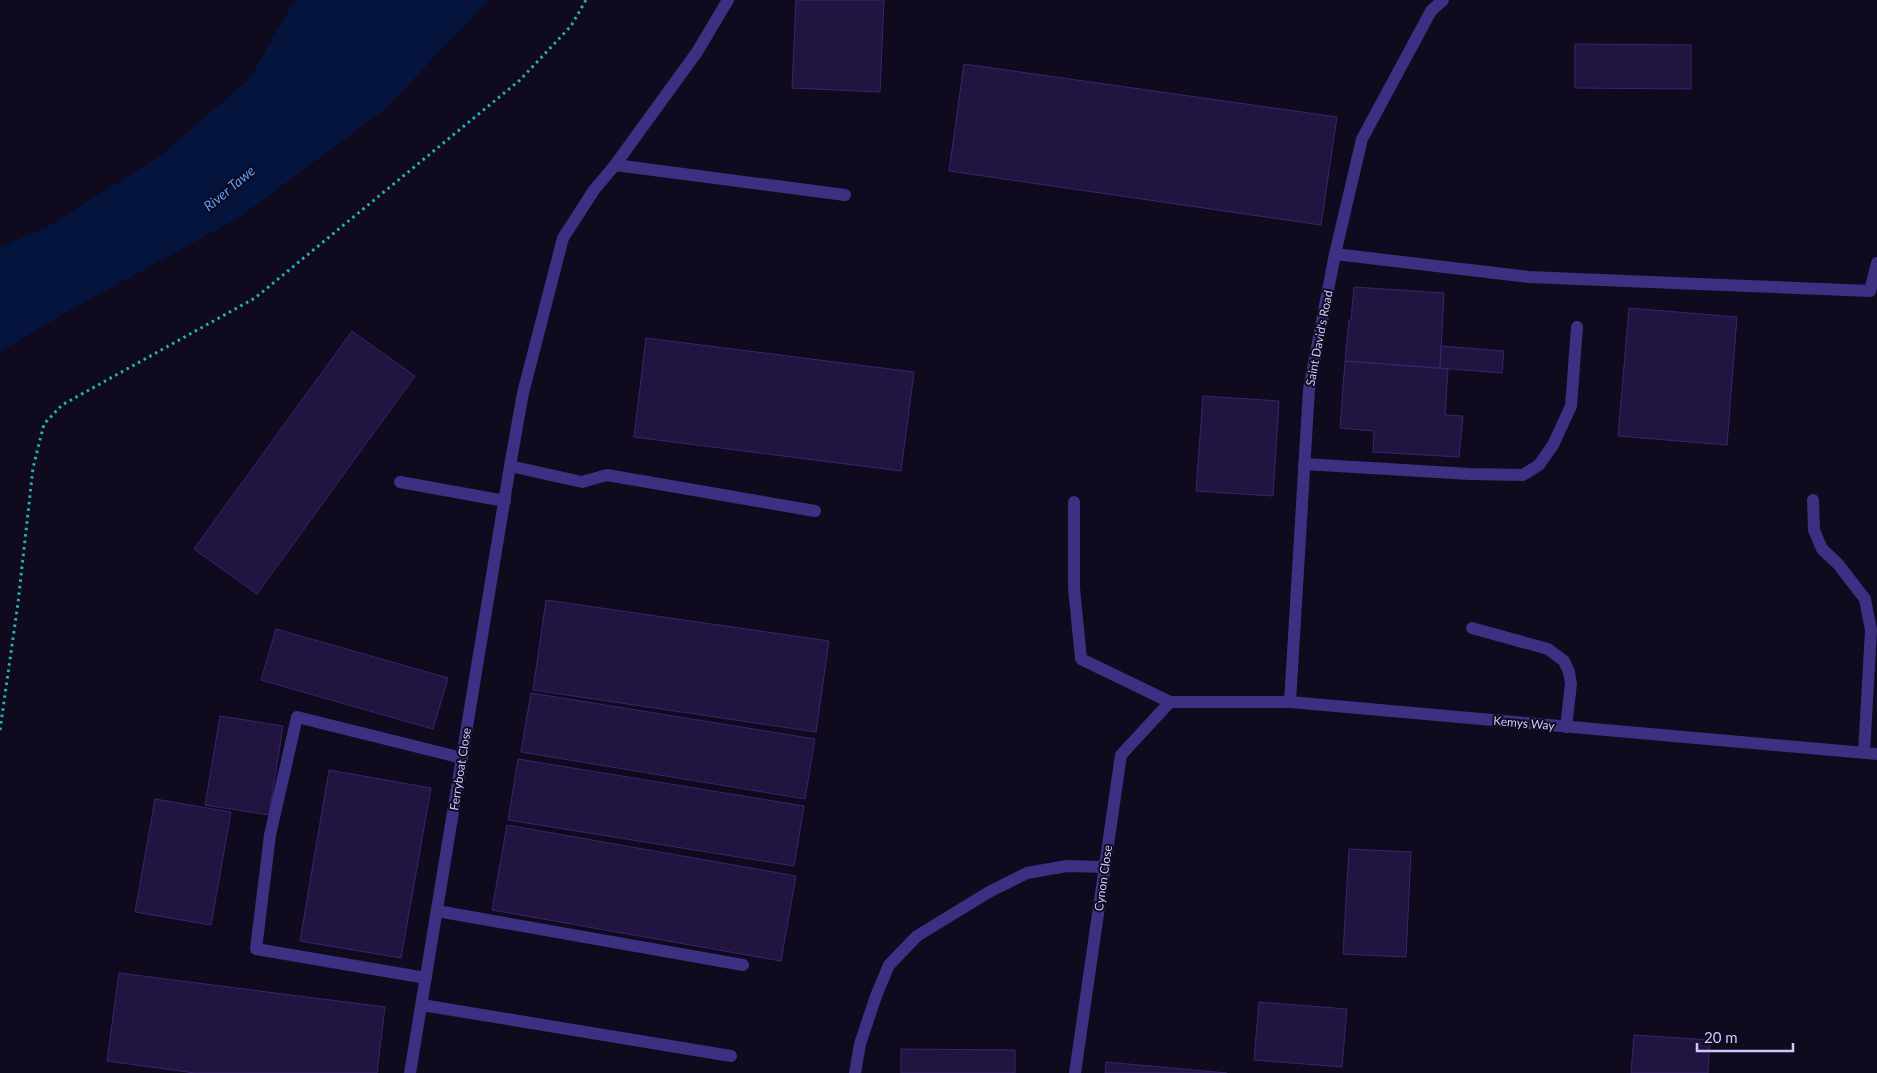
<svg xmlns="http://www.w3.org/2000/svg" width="1877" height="1073" viewBox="0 0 1877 1073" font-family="Lato,sans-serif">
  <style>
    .water { fill: #05143c }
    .building { fill: #211440; stroke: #3a246e }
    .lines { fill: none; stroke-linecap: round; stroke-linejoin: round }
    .path { stroke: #22b2b7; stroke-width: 3; stroke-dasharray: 2.5 4; stroke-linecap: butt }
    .service { stroke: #3b3081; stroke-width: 12 }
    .minor { stroke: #3b3081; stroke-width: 12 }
    .labels { text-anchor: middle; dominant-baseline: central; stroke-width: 4; stroke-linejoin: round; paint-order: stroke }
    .street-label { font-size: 12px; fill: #d2c6ff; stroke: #0f0a1d }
    .water-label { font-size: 14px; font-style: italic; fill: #54a0ff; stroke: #0f0a1d }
  </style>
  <rect width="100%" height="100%" fill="#0f0a1d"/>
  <path class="water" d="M295 0H489L385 109 240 217 65 313 0 352V247L49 226 160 156 249 79Z"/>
  <path class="building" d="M796 0H884L880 92 792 88Z
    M1575 44 1691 45V89L1575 88Z
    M964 64 1337 117 1321 225 949 171Z
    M1354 287 1444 293 1440 368 1345 361 1349 320H1351Z
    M1629 308 1737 317 1727 445 1618 436Z
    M352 331 415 376 257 594 194 549Z
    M646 338 914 372 901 471 634 437Z
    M1441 346 1504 351 1502 373 1440 368Z
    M1345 361 1448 369 1445 415 1463 416 1459 457 1373 452 1374 431 1340 428Z
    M1203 396 1279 401 1273 496 1196 491Z
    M546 600 829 641 816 732 533 690Z
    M276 629 448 678 433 729 261 680Z
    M531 693 815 739 805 799 521 752Z
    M220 716 283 726 269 815 205 805Z
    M518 759 804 806 794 866 508 820Z
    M329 770 431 788 401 958 300 941Z
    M155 799 231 812 211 925 135 912Z
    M507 825 796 876 781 961 492 910Z
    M1349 849 1411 852 1406 957 1343 954Z
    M119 973 385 1007 377 1073H195L107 1061Z
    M1259 1002 1347 1009 1342 1067 1254 1060Z
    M1634 1035 1710 1040 1708 1073H1631Z
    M901 1049 1015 1050V1073H901Z
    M1106 1062 1227 1073H1105Z"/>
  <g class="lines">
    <path class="path" d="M0 730 18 603 33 468 44 424 62 405 255 298 520 80 571 26 586 0"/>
    <path class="service" d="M615 165 697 52 728 0
      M1723 285 1870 291 1877 263
      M1304 464 1470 474 1523 475 1539 465 1553 445 1571 406 1577 327
      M400 482 505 501
      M1813 500 1814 530 1822 549 1838 564 1865 599 1871 630 1864 753
      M815 511 607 475 582 482 510 466 523 393 563 238 594 190 615 165 845 195
      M1472 628 1548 649 1564 661 1569 672 1571 684 1566 727
      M437 911 743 965
      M426 978 256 949 270 835 297 717 462 758
      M422 1005 731 1056
      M855 1073 860 1044 876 996 889 965 917 936 989 892 1027 873 1067 866 1105 867"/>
    <path class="minor" d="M1335 254 1529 277 1723 285
      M1074 502V588L1081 659 1170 702H1290L1877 754
      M1290 702 1309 389 1335 254 1362 139 1431 11 1443 0
      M410 1073 510 466
      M1075 1073 1121 755 1170 702"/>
  </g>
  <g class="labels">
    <g class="street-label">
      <text transform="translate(1319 338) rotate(-79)">Saint David's Road</text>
      <text transform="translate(1524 723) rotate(5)">Kemys Way</text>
      <text transform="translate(460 769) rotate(-81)">Ferryboat Close</text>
      <text transform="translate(1103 878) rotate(-82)">Cynon Close</text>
    </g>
    <g class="water-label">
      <text transform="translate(229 188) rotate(-40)">River Tawe</text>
    </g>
  </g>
  <path d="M1697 1043v8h96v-8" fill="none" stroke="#d2c6ff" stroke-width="2.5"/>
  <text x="1704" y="1043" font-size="15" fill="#d2c6ff" stroke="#0f0a1d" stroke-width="4" paint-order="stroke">20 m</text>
</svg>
